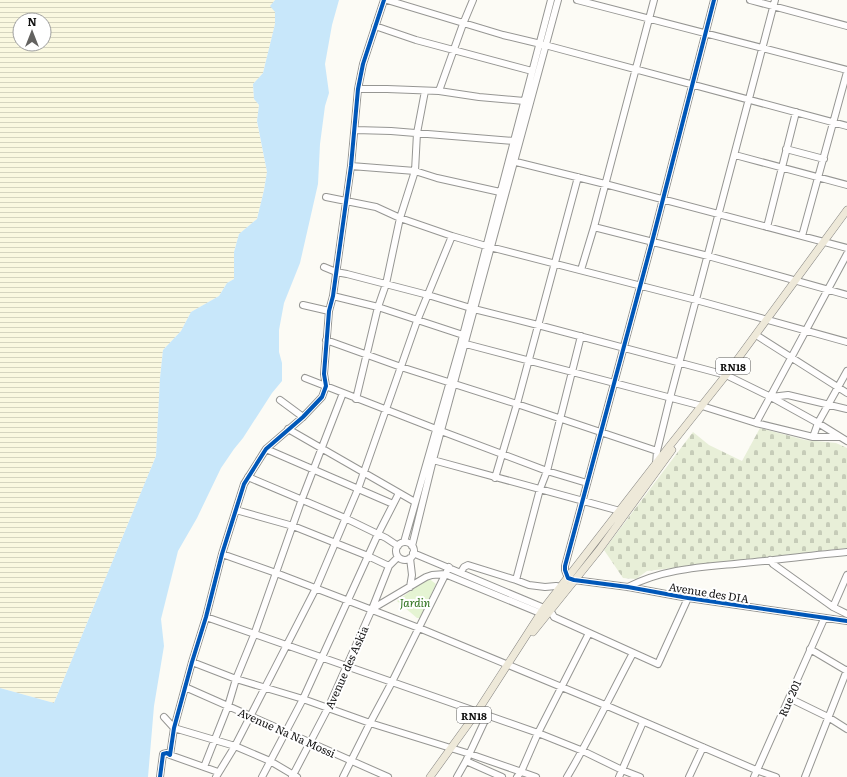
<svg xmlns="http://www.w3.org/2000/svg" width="847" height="777" viewBox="0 0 847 777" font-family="Literata,serif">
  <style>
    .farmland { fill: url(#farmland-rules); fill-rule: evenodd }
    .green { fill: #e5f4d3 }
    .cemetery { fill: url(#cemetery-stones) }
    .water { fill: #c8e7fa }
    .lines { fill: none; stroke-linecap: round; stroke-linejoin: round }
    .minor-casing { stroke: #969693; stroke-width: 8 }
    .major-casing { stroke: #848380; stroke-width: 8 }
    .minor { stroke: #fffefe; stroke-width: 6 }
    .major { stroke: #eee9d9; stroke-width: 7 }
    .cycleway-casing { stroke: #fff; stroke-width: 6 }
    .cycleway { stroke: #0057b8; stroke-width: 4 }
    .labels { text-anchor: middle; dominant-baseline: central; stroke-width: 4; stroke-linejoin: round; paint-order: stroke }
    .shield { fill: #fff; stroke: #585858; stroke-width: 1 }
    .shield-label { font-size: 10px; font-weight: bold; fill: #101010 }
    .street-label { font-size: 11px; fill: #101010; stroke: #fff }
    .park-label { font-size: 11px; font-style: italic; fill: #2a6f19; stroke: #fff }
  </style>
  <defs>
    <pattern id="farmland-rules" width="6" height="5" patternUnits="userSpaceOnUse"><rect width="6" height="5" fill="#faf8e0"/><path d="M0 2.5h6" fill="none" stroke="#d5d4bf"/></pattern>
    <pattern id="cemetery-stones" width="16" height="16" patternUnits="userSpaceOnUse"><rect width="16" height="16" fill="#e8efd8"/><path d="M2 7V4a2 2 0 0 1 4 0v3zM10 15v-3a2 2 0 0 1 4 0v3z" fill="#c6ccb8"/></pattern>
  </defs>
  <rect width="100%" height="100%" fill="#fcfbf5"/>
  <path class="farmland" d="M0 0H275L273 3 275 12V24L263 73 253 84 254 99 259 105 257 122 267 172 264 190 257 219 239 234 234 252V279L227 283 219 296 191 312 181 331 163 350 160 378 156 456 54 703 0 688ZM20 20H44V44H20Z"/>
  <path class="green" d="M428 578 436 584 420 618H417L397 601Z"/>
  <path class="cemetery" d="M760 428 805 440 836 443 847 448V548L647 571 636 579 623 578 604 550 693 432 709 445 742 461Z"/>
  <path class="water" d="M275 0H339L332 25 325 64 329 93 325 106 320 144 318 184 300 263 284 303 279 330V352L282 363V381L272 393 243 438 234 449 221 468 197 518 178 551 161 619 164 646 154 706 148 777H0V688L54 703 156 456 160 378 163 350 181 331 191 312 219 296 227 283 234 279V252L239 234 257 219 264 190 267 172 257 121 259 105 254 99 253 84 263 73 275 24V12L270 6Z"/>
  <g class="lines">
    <g class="minor-casing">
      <path id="minor" d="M387 0 503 35 545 45 847 126
        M577 0 847 70
        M714 0 652 242 565 566V570L568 578 574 580 628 587 688 598 847 621
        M750 0 847 26
        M375 26 416 40 532 71
        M358 89H387L439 91 479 97 524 101
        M439 91 463 24 473 0
        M355 130 391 131 514 141
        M786 149 824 159
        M735 155 847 185
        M512 161 605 184 847 248
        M351 166 415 171 437 178 500 192
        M326 197 376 207 400 218 452 236 486 246 696 300 847 342
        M594 227 708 256 847 295
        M767 227 796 112
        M802 236 847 72
        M324 267 336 272 347 274 428 295 474 309 538 325 726 375 771 397 818 423 847 441
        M581 270 594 227 654 0
        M333 296 378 307 463 335
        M303 305 329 311
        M756 335 847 393
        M326 340 401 367 517 404 657 451
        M462 343 702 406 756 423 813 437H840
        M305 378 436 429
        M771 397 788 395 847 409
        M356 399 378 307 386 284 400 218 415 171 417 133 425 91
        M280 400 303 417
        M756 423 847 254
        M288 429 415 502
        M441 431 547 471 587 483
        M813 437 818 423 847 371
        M266 449 393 504
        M433 460 620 511
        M656 464 657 451 670 398 775 0
        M248 477 345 518 386 538 398 546
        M495 478 517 404 578 177
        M236 510 293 526 368 556 389 566
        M404 542 461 343 551 0
        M396 551a9 9 0 1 1 18 0a9 9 0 1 1-18 0Z
        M412 546 433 460 558 0
        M413 553 544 608 550 610 554 617 658 664 688 598
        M222 554 276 573 419 628 605 705 756 770 776 777
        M770 560 773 564 833 607 847 614
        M461 572 464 567 468 565 516 580 529 585 545 587 556 586 560 587
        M516 580 540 489 547 471 581 336
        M410 587 412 575 410 558
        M628 587C664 568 705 567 744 563 778 560 813 555 847 552
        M833 607 847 575
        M372 609 426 577 432 575 445 574 545 615
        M206 617 538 733 583 751 622 770 640 777
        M810 649 847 671
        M192 662 236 679 303 699 370 723 470 754 536 777
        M185 687 388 777
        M789 698 828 717 847 729
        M164 717 174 728 235 746 270 761 297 777
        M170 755 218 772
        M466 761 502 777
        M204 767 228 706 236 679 254 635 302 499 343 393
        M160 777 163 754 167 753 170 755 174 728 192 662 206 617 222 554 244 484 266 449 303 417 322 397 326 386 324 374 329 311 333 296 351 166 358 89 363 64 384 0
        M216 777 235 746 316 588 358 489 417 321 452 236
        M262 777 303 699 378 534 399 493
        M292 777 328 708 372 609 389 566 398 557
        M343 777 370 723 392 682 449 567
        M457 777 466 761 487 716
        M517 777 521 772 538 733 589 633
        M567 777C591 737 611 694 633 653
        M619 777 643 722
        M689 777 703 747
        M754 777 824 619
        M805 777 847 670"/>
    </g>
    <g class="major-casing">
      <path id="major" d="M533 632 599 550 672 450
        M430 777 477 712 544 608 668 448 726 375 847 210"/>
    </g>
    <use href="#minor" class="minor"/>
    <use href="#major" class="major"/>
    <g class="cycleway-casing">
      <path id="cycleway" d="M714 0 652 242 565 566V570L568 578 574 580 628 587 688 598 847 621
        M160 777 163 754 167 753 170 755 174 728 192 662 206 617 222 554 244 484 266 449 303 417 322 397 326 386 324 374 329 311 333 296 351 166 358 89 363 64 384 0"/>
    </g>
    <use href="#cycleway" class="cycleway"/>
  </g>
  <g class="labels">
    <g class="shield">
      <rect x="716" y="358" width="34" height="16" rx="3"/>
      <rect x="457" y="707" width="34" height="16" rx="3"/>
    </g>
    <g class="shield-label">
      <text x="733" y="366">RN18</text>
      <text x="474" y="715">RN18</text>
    </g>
    <g class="street-label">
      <text transform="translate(709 592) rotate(9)">Avenue des DIA</text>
      <text transform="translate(346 667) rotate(-66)">Avenue des Askia</text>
      <text transform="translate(789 698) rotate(-66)">Rue 201</text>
      <text transform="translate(287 732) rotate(24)">Avenue Na Na Mossi</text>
    </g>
    <g class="park-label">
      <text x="415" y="602">Jardin</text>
    </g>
  </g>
  <g transform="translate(32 32)"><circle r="19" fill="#ffffff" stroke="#9f9f9f"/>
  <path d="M0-3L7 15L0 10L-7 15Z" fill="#636260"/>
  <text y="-6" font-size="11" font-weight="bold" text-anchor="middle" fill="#101010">N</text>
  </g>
</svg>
